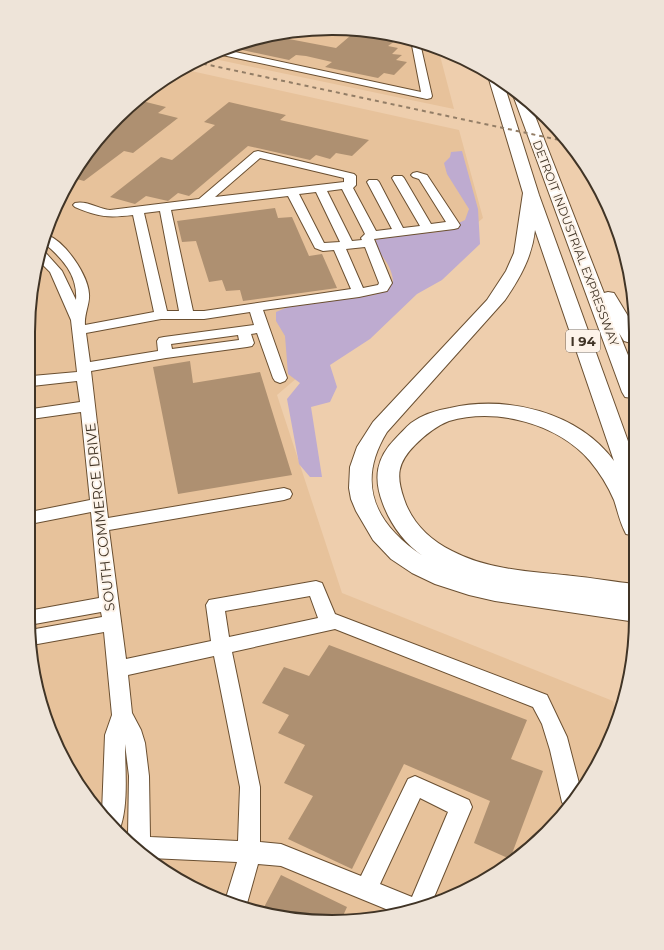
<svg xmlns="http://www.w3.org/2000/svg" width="664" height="950" viewBox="0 0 664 950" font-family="Montserrat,sans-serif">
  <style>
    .built { fill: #e7c29b }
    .green { fill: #beabd0 }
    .building { fill: #ae9071 }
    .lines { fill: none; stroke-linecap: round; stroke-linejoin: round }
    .minor-casing { stroke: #6a4f31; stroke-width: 2 }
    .highway-casing { stroke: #6a4f31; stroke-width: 2 }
    .minor { fill: #fff; fill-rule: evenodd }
    .highway { fill: #fff; fill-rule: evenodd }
    .rail { stroke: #927d66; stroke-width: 2; stroke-dasharray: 4 4; stroke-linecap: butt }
    .labels { text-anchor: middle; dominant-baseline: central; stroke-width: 4; stroke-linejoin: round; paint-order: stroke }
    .far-street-label { font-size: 12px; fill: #403426; stroke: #fdf3e9 }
    .shield { fill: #fdf3e9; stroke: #796d60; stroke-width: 1 }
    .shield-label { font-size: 13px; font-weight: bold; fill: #403426 }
    .street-label { font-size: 14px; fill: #403426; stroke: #fdf3e9 }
    .rim { fill: none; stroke: #403426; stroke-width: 2 }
  </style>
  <rect width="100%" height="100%" fill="#eecead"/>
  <path class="built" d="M332 28 392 34 438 48 454 109 205 57 216 51 273 34Z
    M182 69 459 130 483 218 277 395 342 593 613 701 617 719 613 735 585 787 547 833 467 891 391 916 293 919 215 899 132 847 79 787 38 697 28 618 34 273 59 197 117 117 163 79Z"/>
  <path class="green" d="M462 151 478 209 480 244 442 280 417 294 370 339 330 365 337 387 330 402 311 407 322 477H310L299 464 287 399 300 383 288 374 285 336 276 321V312L288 307 300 304 374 295 387 289 393 281C392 267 383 257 374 246L376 240 390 236 439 232 465 220 469 209 447 174 444 163 450 157 451 152Z"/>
  <path class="building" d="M357 30 390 34 384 39 395 41 388 46 398 48 392 54 402 55 396 60 407 62 394 75 384 73 378 78 325 67 332 62 306 56 296 55 289 60 228 47 268 35 336 48Z
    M138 100 166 107 158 113 178 118 133 153 124 151 84 181 73 178 117 117Z
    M229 102 286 115 280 120 369 140 352 156 336 153 330 159 316 155 310 160 248 146 189 196 178 193 168 201 146 196 135 204 110 197 161 157 172 160 215 125 204 122Z
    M275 208 278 218 292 217 309 256 322 254 337 288 243 301 240 290 226 291 222 280 209 282 196 241 182 242 177 221Z
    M190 361 193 383 260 372 292 475 178 494 153 367Z
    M329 645 527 720 511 759 543 771 510 859 474 843 490 801 404 764 352 869 288 839 313 796 284 783 305 745 278 733 289 715 262 703 284 667 309 676Z
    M281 875 347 907 342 918 293 919 262 911Z"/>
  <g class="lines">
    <g class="minor-casing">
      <path id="minor" d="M332 28 339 30 335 33 324 31 323 29Z
        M411 40 420 43 432 96 431 98 427 99 213 53 221 49 421 92Z
        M258 151 354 174 356 176V185L353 188 376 231 392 229 367 182 369 180H377L379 182 403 228 420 226 392 178 394 176H402L404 178 431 224 446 222 419 179 413 177 411 175 413 173 417 172 427 175 460 225 458 228 454 229 374 239 392 283 387 291 359 297 263 310 287 378 285 381 280 383 275 381 273 378 257 333 251 334 254 343 252 346 247 347 166 358 91 371 108 518 284 488 290 490 292 494 290 498 284 500 109 530 126 659 211 641 206 605 209 600 316 581 322 583 335 614 547 695 567 737 581 791 566 809 562 802 550 750 542 724 533 707 335 629 232 652 260 787V842L281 844 361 876 408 779 415 776 469 800 472 807 432 902 398 914 281 866 258 864 246 907 225 901 237 862 150 858 132 847 125 839 128 838V835L129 776 125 744C125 770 129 807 119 831L102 813 105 735 112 715 104 632 32 645 30 630 102 617 101 612 29 625 28 611 99 598 91 512 30 524V512L90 500 81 412 31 419 32 409 80 402 77 381 32 386V376L77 372 71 320 50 272 38 260 41 251H44L62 271 76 300C78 275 62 258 44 243L47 235C65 241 88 275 89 294 90 304 84 314 85 325L154 312 133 215C107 218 99 217 75 207L73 205 75 203C86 200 99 209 110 210L199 199 254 152ZM260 158 344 178V182L215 197ZM342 189 365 234 361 238 362 240 352 241 327 191ZM316 192 340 242 324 243 299 194ZM288 196 315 248 323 251 334 250 351 289 204 311H193L171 210ZM160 211 179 311H167L144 213ZM365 247 379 283 378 285 363 288 346 249ZM250 312 254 325 164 337 159 338 157 341 158 351 90 362 86 333 161 319H204ZM238 335 239 340 172 349 171 344ZM310 596 318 618 229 637 225 611ZM214 656 240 787 238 841 150 837 149 776 145 743 141 730 132 713 128 675ZM420 798 448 812 412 897 380 884Z"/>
    </g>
    <g class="highway-casing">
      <path id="highway" d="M490 73 503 81 539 195 633 455 635 536 626 534C620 523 618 512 614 500 608 486 600 473 590 461 558 424 497 407 449 421 436 426 425 435 415 445 397 463 396 476 404 499 412 523 430 540 452 551 488 570 533 572 573 576 594 578 614 582 635 584L636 622 495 601 469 595 435 584 412 573 391 559 373 540 356 511 351 499 349 488 350 467 357 447 373 422 487 300 506 271 514 253 523 193 488 76ZM535 230 614 461C578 412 507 395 450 408 437 410 422 415 411 423 406 427 401 433 396 438 376 458 373 478 383 504 391 525 405 544 423 556 376 525 355 484 387 432L505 300C520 278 532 257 535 230Z
        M515 92 530 103 604 293 608 292 614 293 631 321V343L624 341 619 333 632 365V398L625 397 622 392 513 95Z"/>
    </g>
    <use href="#minor" class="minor"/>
    <use href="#highway" class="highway"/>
    <path class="rail" d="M195 62 564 141"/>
  </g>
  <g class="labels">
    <g class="far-street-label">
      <text transform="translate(576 243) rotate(69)">DETROIT INDUSTRIAL EXPRESSWAY</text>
    </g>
    <rect class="shield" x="566" y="330" width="34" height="22" rx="3"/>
    <g class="shield-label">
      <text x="583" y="341">I 94</text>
    </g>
    <g class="street-label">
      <text transform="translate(100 517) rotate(-96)">SOUTH COMMERCE DRIVE</text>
    </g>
  </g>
  <path d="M0 0H664V950H0ZM332 35H332A297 297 0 0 1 629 332V618A297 297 0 0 1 332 915H332A297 297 0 0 1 35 618V332A297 297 0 0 1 332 35Z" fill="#eee4d9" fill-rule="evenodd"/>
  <path class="rim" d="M332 35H332A297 297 0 0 1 629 332V618A297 297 0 0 1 332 915H332A297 297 0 0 1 35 618V332A297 297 0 0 1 332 35Z"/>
</svg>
